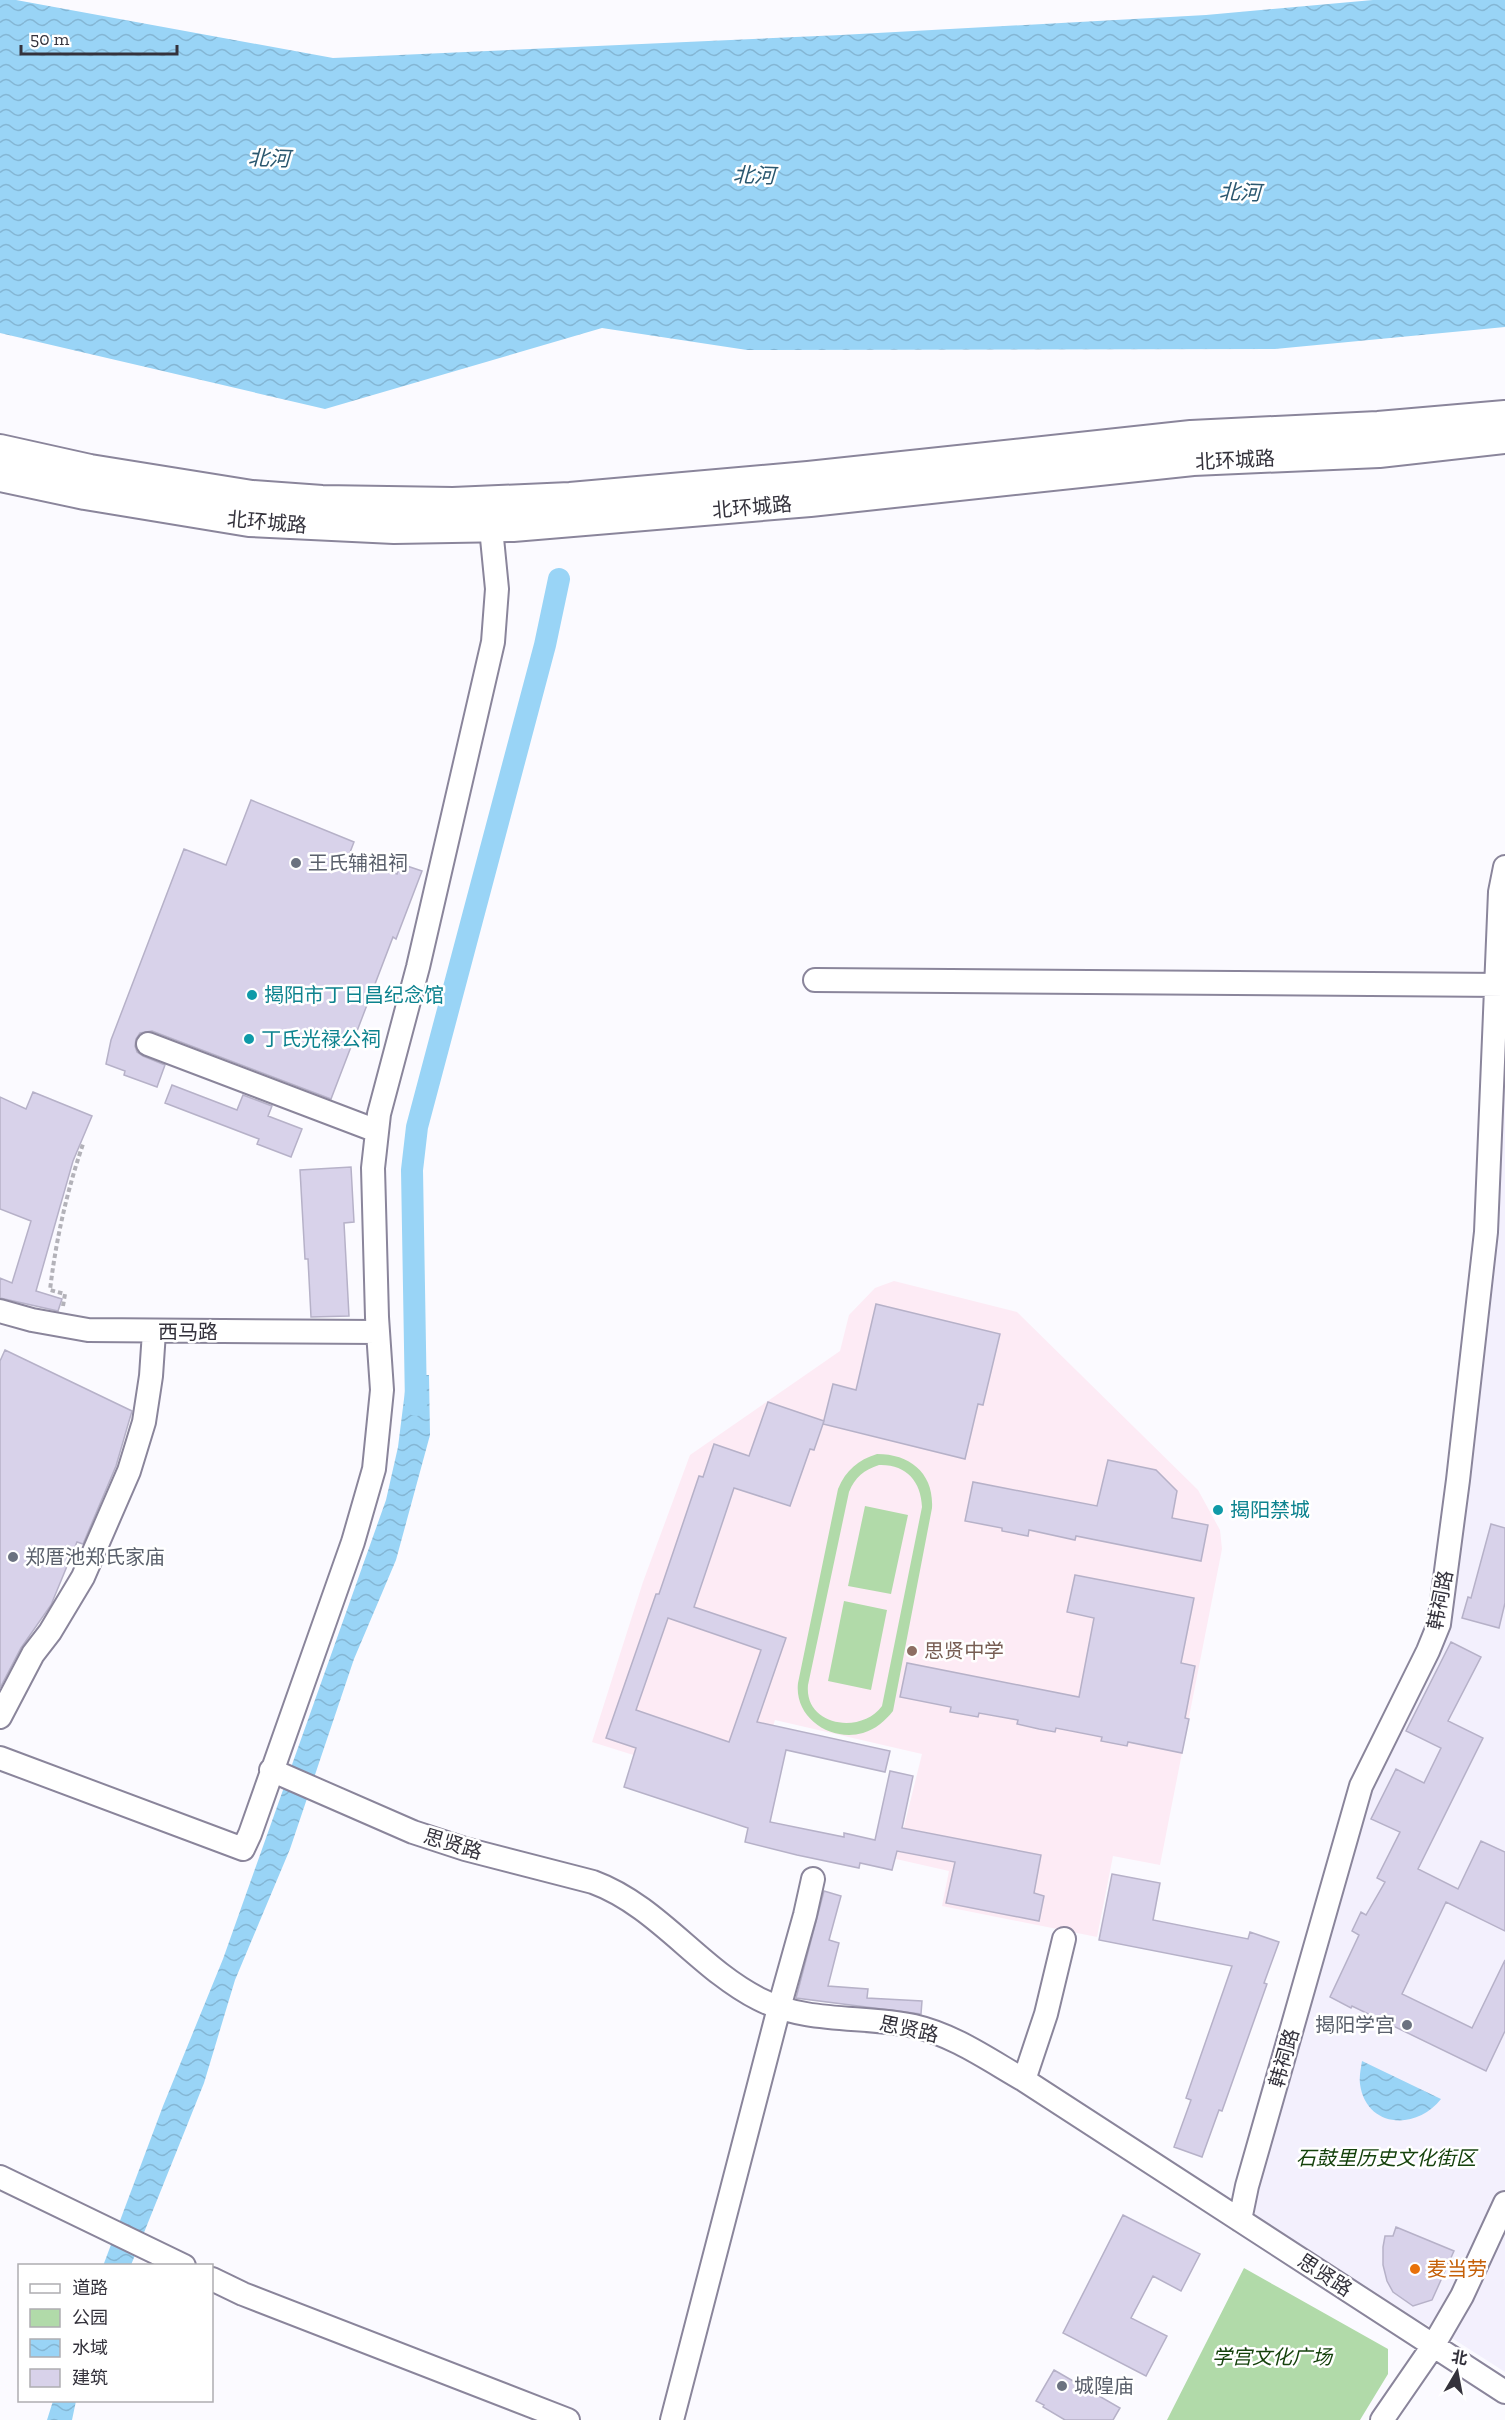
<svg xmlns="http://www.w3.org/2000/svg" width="1505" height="2420" viewBox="0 0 1505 2420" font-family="'Zilla Slab','Noto Sans SC',serif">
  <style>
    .built { fill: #f3f0fd }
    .education { fill: #fdebf5 }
    .green { fill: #b1daa9; fill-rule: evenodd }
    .water { fill: url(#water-waves) }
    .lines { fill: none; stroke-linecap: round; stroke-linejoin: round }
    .canal { stroke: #99d4f6; stroke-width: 22 }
    .building { fill: #d8d2ea; stroke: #b6b1c8; stroke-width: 1.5; fill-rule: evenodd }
    .minor-casing { stroke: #8a859b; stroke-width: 26 }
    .major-casing { stroke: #8a859b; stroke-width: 32 }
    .path { stroke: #b3b2b9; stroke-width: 4; stroke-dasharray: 4.5 3; stroke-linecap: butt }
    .minor { stroke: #fff; stroke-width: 22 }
    .major { stroke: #fff; stroke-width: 28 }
    .worship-dot { fill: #6b7280; stroke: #fff; stroke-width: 2 }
    .culture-dot { fill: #0f9aa8; stroke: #fff; stroke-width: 2 }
    .education-dot { fill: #8d6e63; stroke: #fff; stroke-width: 2 }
    .food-dot { fill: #e8710a; stroke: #fff; stroke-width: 2 }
    .labels { text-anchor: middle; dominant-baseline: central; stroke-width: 5; stroke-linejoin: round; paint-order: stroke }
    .street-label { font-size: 20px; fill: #34323c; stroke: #fff }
    .worship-label { font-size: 20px; fill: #5b616d; stroke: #fff; text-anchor: start }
    .culture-label { font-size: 20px; fill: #0d838f; stroke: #fff; text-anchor: start }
    .education-label { font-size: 20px; fill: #785e54; stroke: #fff; text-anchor: start }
    .park-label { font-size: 20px; font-style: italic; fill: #15420c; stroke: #fff }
    .food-label { font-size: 20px; fill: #c56008; stroke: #fff; text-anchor: start }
    .water-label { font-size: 21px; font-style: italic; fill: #2a576f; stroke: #fff }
  </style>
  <defs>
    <pattern id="water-waves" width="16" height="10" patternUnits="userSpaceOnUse" patternTransform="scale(1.5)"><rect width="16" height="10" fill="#99d4f6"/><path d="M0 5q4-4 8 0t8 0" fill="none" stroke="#84b6d4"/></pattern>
  </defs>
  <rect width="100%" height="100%" fill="#fbfaff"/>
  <path class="built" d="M1505 978V2372L1455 2340 1409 2315 1248 2210 1359 1796 1449 1625Z"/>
  <path class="education" d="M894 1281 1017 1312 1198 1490 1220 1530 1222 1549 1160 1865 1113 1856 1097 1937 942 1906 949 1871 896 1859 922 1754 775 1720 751 1792 592 1742 643 1582 690 1455 840 1351 849 1315 875 1288Z"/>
  <path class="green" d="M877 1454C911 1454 934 1474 932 1508L893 1711C885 1721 876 1729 863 1733 831 1742 794 1718 798 1683L838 1489C846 1470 858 1460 877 1454ZM879 1465C906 1464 921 1481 922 1507L882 1706C861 1735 804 1726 808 1685L849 1492C855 1477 864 1470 879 1465Z
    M865 1506 908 1515 891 1594 848 1586Z
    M844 1601 887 1610 871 1690 828 1681Z
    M1244 2268 1388 2349V2374L1360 2420H1167Z"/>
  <path class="water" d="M0 0H16L333 58 841 35 1206 15 1373 0H1505V327L1275 349 747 350 602 328 325 409 0 333Z
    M407 1375H429L430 1435 396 1560 354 1659 290 1849 235 1980 204 2083 131 2265 103 2266 163 2106 223 1959 386 1500 398 1447Z
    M1362 2061 1441 2099C1416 2131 1366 2128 1360 2084 1359 2076 1361 2068 1362 2061Z
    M53 2401H76L72 2420H47Z"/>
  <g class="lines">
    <path class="canal" d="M416 1405 412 1170 417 1127 545 645 559 579"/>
  </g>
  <path class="building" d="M251 800 354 842 349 855 397 874 401 864 422 871 396 939 393 937 331 1099 152 1031 140 1033 136 1039 135 1046 137 1052 143 1056 165 1065 157 1087 124 1075 125 1071 106 1064 111 1040 184 849 226 865Z
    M172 1085 237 1110 243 1095 272 1106 268 1116 302 1129 291 1157 257 1144 259 1139 165 1103Z
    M33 1092 92 1116 73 1161 36 1291 62 1299 58 1311 0 1298V1278L12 1283 31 1221 0 1209V1097L26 1109Z
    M351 1167 354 1222 344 1223 349 1316 311 1317 308 1259H305L300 1170Z
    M876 1304 1000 1334 983 1405 978 1404 965 1459 823 1424 833 1384 856 1390Z
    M5 1350 132 1411 116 1466 83 1544 77 1542 51 1605 21 1648 0 1688V1361Z
    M768 1402 824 1421 814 1450 810 1449 790 1506 734 1488 694 1607 786 1638 757 1722 890 1751 885 1772 786 1750 770 1822 844 1837V1833L875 1840 890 1771 913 1776 902 1828 1041 1855 1034 1893 1044 1896 1039 1921 946 1903 955 1862 897 1851 892 1870 860 1863 859 1868 797 1855 745 1842 748 1828 624 1787 636 1748 606 1738 656 1594H659L699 1476 703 1477 714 1444 749 1456ZM668 1618 761 1650 729 1742 636 1710Z
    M1108 1460 1156 1470 1177 1491 1172 1518 1208 1525 1201 1561 1076 1536 1075 1540 1029 1530 1028 1536 1002 1531V1528L965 1521 973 1482 1097 1506Z
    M1491 1524 1505 1528V1603L1499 1628 1462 1618 1468 1597 1471 1598Z
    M1075 1575 1194 1598 1181 1663 1195 1666 1185 1718 1189 1719 1182 1753 1128 1742 1127 1746 1101 1741 1102 1737 1056 1728 1055 1732 1039 1729 1017 1724 1018 1720 979 1713 978 1717 950 1712 951 1707 900 1697 907 1663 1079 1697 1094 1618 1067 1612Z
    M1451 1642 1481 1657 1448 1721 1483 1738 1418 1869 1458 1889 1481 1841 1505 1852V1931L1446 1902 1402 1994 1472 2028 1505 1960V2031L1486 2071 1352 2006 1351 2008 1330 1997 1359 1935 1352 1931 1361 1912 1366 1915 1385 1882 1377 1878 1400 1832 1371 1819 1396 1769 1424 1783 1441 1748 1406 1731Z
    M1112 1874 1160 1883 1153 1920 1248 1939 1250 1932 1279 1942 1264 1983 1267 1984 1222 2111 1219 2110 1202 2157 1174 2147 1191 2100 1186 2098 1232 1966 1099 1940Z
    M824 1891 841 1896 829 1940 839 1943 828 1986 868 1989 867 1998 922 2001 921 2014 796 1998Z
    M1123 2215 1200 2254 1181 2291 1153 2276 1131 2318 1167 2336 1146 2376 1063 2333Z
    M1396 2227 1454 2251 1432 2300 1413 2306 1393 2292 1387 2281 1383 2265V2247L1385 2236H1393Z
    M1054 2370 1120 2408 1113 2420H1065L1043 2407 1044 2405 1036 2401Z"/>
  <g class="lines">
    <g class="minor-casing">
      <path id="minor" d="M815 980 1505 985
        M148 1044 377 1131
        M0 1311 32 1320 88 1330 378 1332
        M0 1717 33 1654 50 1632 83 1577 129 1471 144 1422 151 1376 154 1332
        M0 1758 243 1849 250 1834 353 1542 374 1469 382 1390 377 1317 373 1168 379 1114 418 967 493 642 497 589 491 528
        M271 1770 413 1832 465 1849 593 1882C658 1906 698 1968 759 1999 808 2024 862 2015 914 2026 954 2035 989 2060 1024 2080L1505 2392
        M1024 2080 1046 2014 1064 1939
        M0 2177 184 2266
        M1240 2220 1247 2186 1361 1786 1428 1651 1439 1624 1458 1480 1486 1232 1500 892 1505 867
        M212 2279 243 2294 568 2420
        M672 2420 779 2008 805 1915 813 1879
        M1382 2420 1433 2346 1462 2296 1505 2203"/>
    </g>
    <g class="major-casing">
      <path id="major" d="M0 449 90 469 252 495 322 500 453 502 570 497 808 476 1191 435 1378 426 1505 415
        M0 477 85 495 249 522 394 529 513 527 810 502 1193 461 1379 453 1505 439"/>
    </g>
    <path class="path" d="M63 1306 65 1294 50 1290C56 1239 67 1191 83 1144"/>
    <use href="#minor" class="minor"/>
    <use href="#major" class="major"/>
  </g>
  <g class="worship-dot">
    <circle cx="296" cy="863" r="6"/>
    <circle cx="13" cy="1557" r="6"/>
    <circle cx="1407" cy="2025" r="6"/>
    <circle cx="1062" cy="2386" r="6"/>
  </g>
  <g class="culture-dot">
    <circle cx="252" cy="995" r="6"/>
    <circle cx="249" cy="1039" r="6"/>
    <circle cx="1218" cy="1510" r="6"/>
  </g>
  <circle class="education-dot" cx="912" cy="1651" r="6"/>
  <circle class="food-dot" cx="1415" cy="2269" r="6"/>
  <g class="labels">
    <g class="street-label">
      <text transform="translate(1235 460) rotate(-3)">北环城路</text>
      <text transform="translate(752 507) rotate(-5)">北环城路</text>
      <text transform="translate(267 522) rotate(5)">北环城路</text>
      <text x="188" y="1332">西马路</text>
      <text transform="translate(1440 1600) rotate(-79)">韩祠路</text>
      <text transform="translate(453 1844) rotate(17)">思贤路</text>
      <text transform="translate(909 2029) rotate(12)">思贤路</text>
      <text transform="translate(1284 2058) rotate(-74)">韩祠路</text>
      <text transform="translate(1325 2275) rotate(33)">思贤路</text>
    </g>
    <g class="worship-label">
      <text x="308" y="863">王氏辅祖祠</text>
      <text x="25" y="1557">郑厝池郑氏家庙</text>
      <text x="1395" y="2025" text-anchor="end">揭阳学宫</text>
      <text x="1074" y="2386">城隍庙</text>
    </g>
    <g class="culture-label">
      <text x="264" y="995">揭阳市丁日昌纪念馆</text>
      <text x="261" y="1039">丁氏光禄公祠</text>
      <text x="1230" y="1510">揭阳禁城</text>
    </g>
    <g class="education-label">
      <text x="924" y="1651">思贤中学</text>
    </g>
    <g class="park-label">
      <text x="1386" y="2158">石鼓里历史文化街区</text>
      <text x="1272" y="2357">学宫文化广场</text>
    </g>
    <g class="food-label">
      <text x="1427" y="2269">麦当劳</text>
    </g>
    <g class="water-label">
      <text transform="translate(269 158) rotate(2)">北河</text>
      <text transform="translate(754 175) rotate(2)">北河</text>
      <text transform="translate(1240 192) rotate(2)">北河</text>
    </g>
  </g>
  <rect x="18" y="2264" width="195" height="138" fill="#ffffff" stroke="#aeadb1" stroke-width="1.5"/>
  <rect x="30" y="2284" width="30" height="9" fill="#ffffff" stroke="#aeadb1" stroke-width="1.5"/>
  <text x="72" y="2294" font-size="18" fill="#34323c">道路</text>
  <rect x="30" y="2309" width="30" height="18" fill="#b1daa9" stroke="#aeadb1" stroke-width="1.5"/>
  <text x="72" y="2324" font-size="18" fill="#34323c">公园</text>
  <rect x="30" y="2339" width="30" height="18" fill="url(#water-waves)" stroke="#aeadb1" stroke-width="1.5"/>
  <text x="72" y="2354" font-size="18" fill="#34323c">水域</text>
  <rect x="30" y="2369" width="30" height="18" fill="#d8d2ea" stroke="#aeadb1" stroke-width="1.5"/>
  <text x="72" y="2384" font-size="18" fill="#34323c">建筑</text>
  <g transform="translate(1457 2372) rotate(10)" stroke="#ffffff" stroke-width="4.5" paint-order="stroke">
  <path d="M0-4.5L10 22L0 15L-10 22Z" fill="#34323c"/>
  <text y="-9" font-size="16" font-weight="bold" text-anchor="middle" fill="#34323c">北</text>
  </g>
  <path d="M21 45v9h156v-9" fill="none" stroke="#34323c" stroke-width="3"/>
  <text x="30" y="45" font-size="18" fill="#34323c" stroke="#ffffff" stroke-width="4.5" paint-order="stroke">50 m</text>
</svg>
